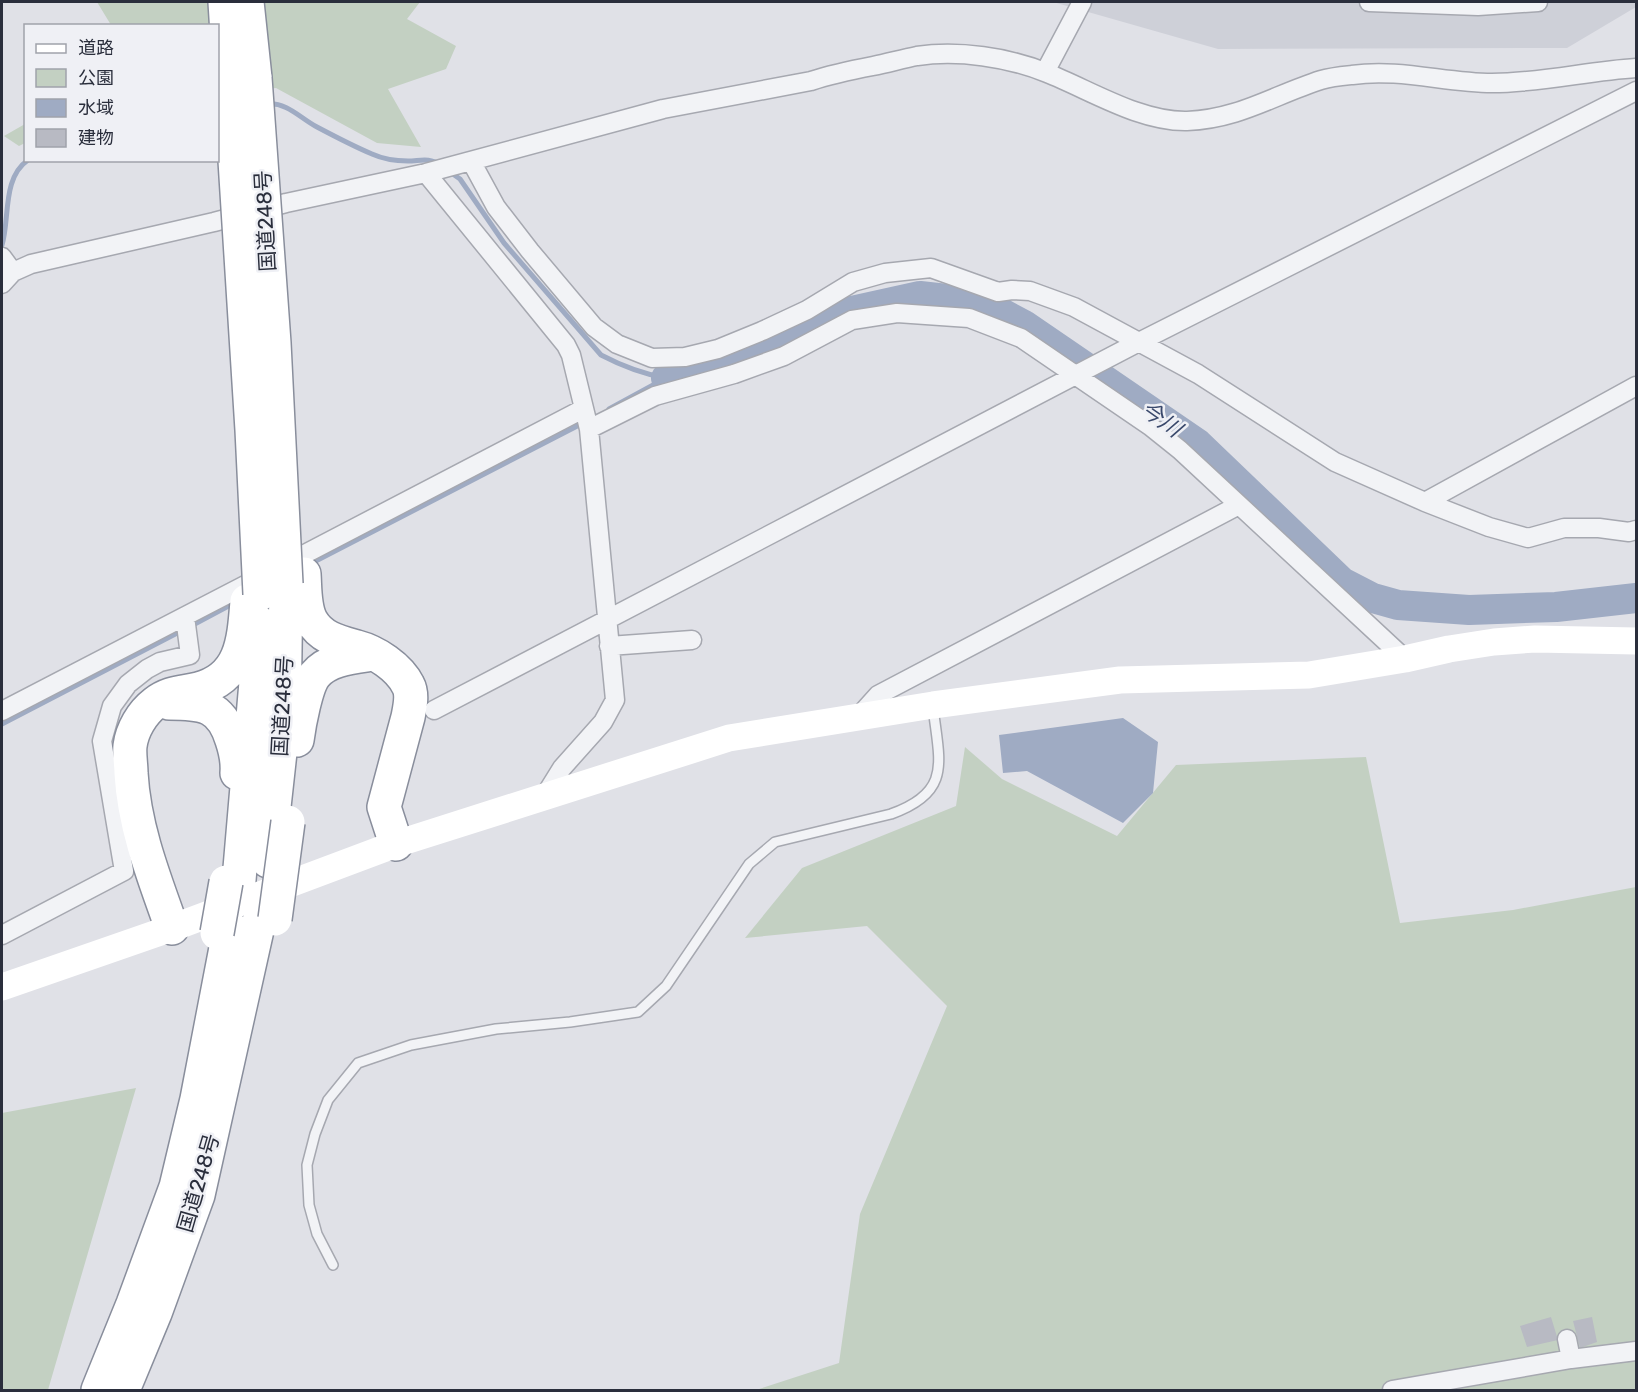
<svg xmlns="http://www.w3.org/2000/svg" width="1638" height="1392" viewBox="0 0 1638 1392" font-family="Rubik,'Noto Sans JP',sans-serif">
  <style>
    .built { fill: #ced0d8 }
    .green { fill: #c3d0c2 }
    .water { fill: #9fabc3 }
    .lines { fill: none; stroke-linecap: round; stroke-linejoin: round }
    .stream { stroke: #9fabc3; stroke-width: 5 }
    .river { stroke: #9fabc3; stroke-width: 30 }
    .building { fill: #b8bac3 }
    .lane-casing { stroke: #a6a8b0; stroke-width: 12 }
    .street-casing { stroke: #a6a8b0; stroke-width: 21 }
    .highway-casing { stroke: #898e9c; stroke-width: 36 }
    .lane { stroke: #f2f3f6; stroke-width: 9 }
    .street { stroke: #f2f3f6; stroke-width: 18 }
    .secondary { stroke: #fff; stroke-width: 27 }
    .highway { stroke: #fff; stroke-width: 33 }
    .highway-bridge-casing { stroke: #898e9c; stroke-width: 36; stroke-linecap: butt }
    .highway-bridge { stroke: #fff; stroke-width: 33 }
    .labels { text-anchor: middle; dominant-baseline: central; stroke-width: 5; stroke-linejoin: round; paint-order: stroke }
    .street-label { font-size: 21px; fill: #2a2e3c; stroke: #eff0f5 }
    .water-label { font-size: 22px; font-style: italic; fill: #39486b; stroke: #eff0f5 }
  </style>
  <rect width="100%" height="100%" fill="#e0e1e7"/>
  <path class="built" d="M1053 2H1636V7L1567 48 1218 49Z"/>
  <path class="green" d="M97 2H420L407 19 456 46 446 69 388 89 421 147 377 143 276 88 218 93V26L111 25Z
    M25 124V143L19 146 4 136Z
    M965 747 1002 779 1117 836 1176 765 1366 757 1400 923 1513 910 1636 887V1390H756L839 1363 860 1214 947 1006 867 926 745 938 802 868 956 806Z
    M136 1088 48 1390H2V1113Z"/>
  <path class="water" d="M1123 718 1158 742 1153 793 1123 823 1027 771 1003 773 999 735Z"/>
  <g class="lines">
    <path class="stream" d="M267 104C287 102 300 118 317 127 334 136 353 146 372 154 383 159 397 161 408 161 420 161 429 157 440 165
      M450 172 460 179 504 243 601 355C622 366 643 374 666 378
      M2 245C10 218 2 178 28 160
      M609 409 666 378
      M308 565 585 422
      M191 626 236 602
      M2 724 183 630"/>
    <path class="river" d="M666 378 711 370 852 311 920 296 983 303 1024 325 1198 444 1342 582 1373 598 1398 605 1469 610 1556 607 1636 598"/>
  </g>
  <path class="building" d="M1551 1317 1558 1340 1527 1347 1520 1326Z
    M1592 1317 1597 1342 1580 1348 1573 1321Z"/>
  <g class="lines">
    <g class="lane-casing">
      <path id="lane" d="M333 1265 317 1234 309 1205 307 1165 315 1134 328 1100 358 1063 411 1045 496 1029 570 1022 638 1012 666 986 749 864 775 842 891 814C953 792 939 761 933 707"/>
    </g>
    <g class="street-casing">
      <path id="street" d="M1369 2 1478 6 1538 2
        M1045 72 1082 2
        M471 161 496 207 530 251 594 327 617 344 652 358 685 357 718 349 762 331 807 310 853 282 885 273 931 268 998 292 1012 290 1030 291 1074 307 1198 374 1335 462 1425 502 1489 527 1528 538 1564 528H1599L1629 532 1636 530
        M426 173 566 345 571 355 589 429 615 700 603 722 562 768 544 797
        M2 257 13 272
        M2 284 13 272 31 264 214 222 286 203 426 173 663 109 811 81C832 74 852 70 873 66 888 63 902 59 917 56 958 50 1008 57 1047 73 1090 90 1140 122 1187 121 1239 119 1274 95 1321 80 1331 77 1342 76 1352 75 1399 68 1446 83 1492 83 1541 83 1588 71 1636 68
        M589 429 655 396 734 374 784 356 852 320 897 313 969 318 1021 338 1150 426 1180 450 1405 659
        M1425 502 1636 386
        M280 567 583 409
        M609 646 692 640
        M434 710 1137 343 1636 91
        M2 711 253 581
        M860 715 878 695 1239 505
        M2 935 124 871 102 741 112 706 128 684 147 669 160 662 190 655 185 617
        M1567 1339 1571 1359
        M1392 1390 1571 1359 1636 1351"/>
    </g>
    <g class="highway-casing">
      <path id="highway" d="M225 2 230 81
        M247 2 255 78
        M304 574C305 588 304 607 311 620 321 638 339 642 357 647 376 652 399 667 408 685 413 694 410 707 408 717L384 807 396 844
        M169 703C203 703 221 705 232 740 236 752 238 761 237 773
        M297 740C299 725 306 686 315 675 328 659 353 657 373 654
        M268 861 284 716 286 584
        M239 880 261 624
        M172 928C154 878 134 827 131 773 131 765 129 754 130 746 132 730 142 713 155 703 169 692 181 693 198 689 242 678 244 640 247 601
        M98 1390 133 1304 176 1187 197 1099 230 927
        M123 1390 155 1313 198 1195 259 921"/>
    </g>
    <use href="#lane" class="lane"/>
    <use href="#street" class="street"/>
    <path class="secondary" d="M2 987 172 928 396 844 729 738 933 705 1120 680 1309 675 1405 659 1449 649 1494 642 1535 639 1636 641"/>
    <use href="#highway" class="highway"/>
    <g class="highway-bridge-casing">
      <path id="highway-bridge" d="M255 78 274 343 286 584
        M230 81 252 430 260 594
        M275 919 288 822
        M217 933 226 882"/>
    </g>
    <use href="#highway-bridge" class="highway-bridge"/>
  </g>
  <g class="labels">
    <g class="street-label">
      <text transform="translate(265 221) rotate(-93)">国道248号</text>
      <text transform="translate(282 706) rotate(-87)">国道248号</text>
      <text transform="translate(198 1183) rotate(-74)">国道248号</text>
    </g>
    <g class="water-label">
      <text transform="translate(1161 419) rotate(35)">今川</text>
    </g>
  </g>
  <rect width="1638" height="1392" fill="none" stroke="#2a2e3c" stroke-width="6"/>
  <rect x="24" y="24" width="195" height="138" fill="#eff0f5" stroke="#a0a2ab" stroke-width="1.5"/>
  <rect x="36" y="44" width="30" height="9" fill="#ffffff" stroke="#a0a2ab" stroke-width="1.5"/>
  <text x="78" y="54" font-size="18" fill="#2a2e3c">道路</text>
  <rect x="36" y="69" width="30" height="18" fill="#c3d0c2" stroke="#a0a2ab" stroke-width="1.5"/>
  <text x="78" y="84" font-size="18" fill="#2a2e3c">公園</text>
  <rect x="36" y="99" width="30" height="18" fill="#9fabc3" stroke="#a0a2ab" stroke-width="1.5"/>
  <text x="78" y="114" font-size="18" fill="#2a2e3c">水域</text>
  <rect x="36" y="129" width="30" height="18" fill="#b8bac3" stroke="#a0a2ab" stroke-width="1.5"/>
  <text x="78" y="144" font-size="18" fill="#2a2e3c">建物</text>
</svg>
